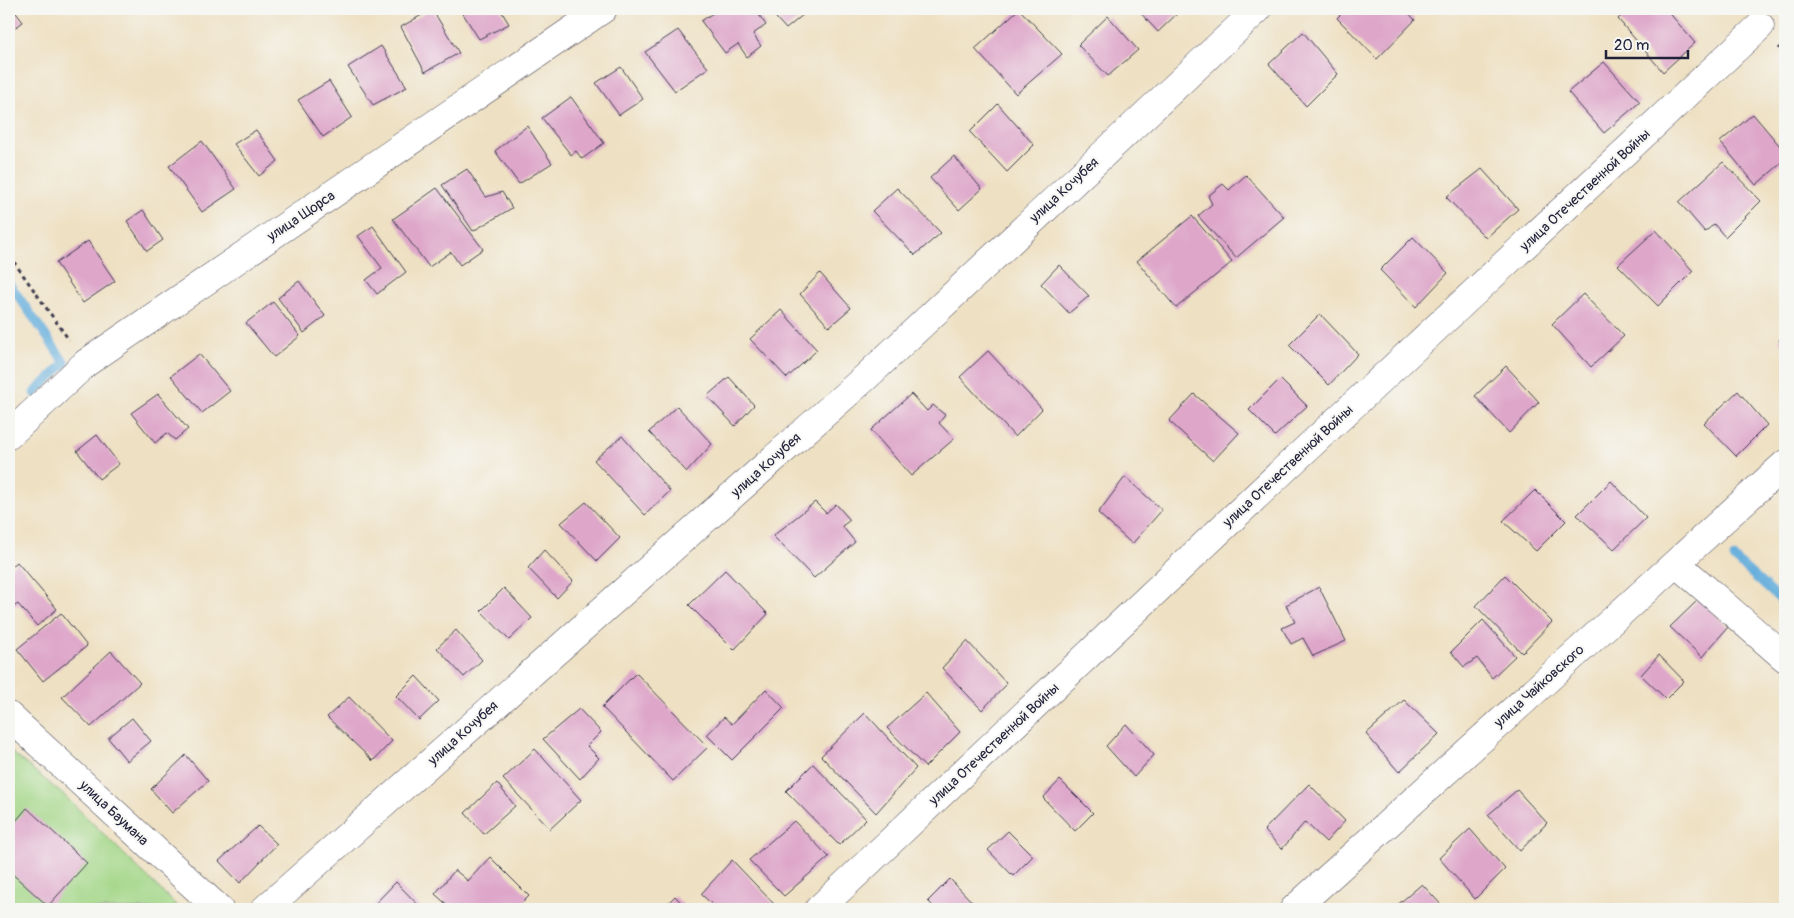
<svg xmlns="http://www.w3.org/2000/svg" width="1794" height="918" viewBox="0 0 1794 918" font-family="Pangolin,sans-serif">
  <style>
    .green { fill: #a2d686; stroke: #627c60 }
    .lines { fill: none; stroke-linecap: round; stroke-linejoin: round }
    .stream { stroke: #65aedc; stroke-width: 9 }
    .building { fill: #dea7ca }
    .minor-casing { stroke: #413e4f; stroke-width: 29 }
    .major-casing { stroke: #413e4f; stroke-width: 29 }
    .path { stroke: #413e4f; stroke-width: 3; stroke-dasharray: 4 4; stroke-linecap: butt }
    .minor { stroke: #fff; stroke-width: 28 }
    .major { stroke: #fff; stroke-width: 28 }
    .labels { text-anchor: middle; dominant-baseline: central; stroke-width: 4; stroke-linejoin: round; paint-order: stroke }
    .street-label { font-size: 14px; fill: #22223b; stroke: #f6f6f2 }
  </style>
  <rect width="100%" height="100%" fill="#f6f6f2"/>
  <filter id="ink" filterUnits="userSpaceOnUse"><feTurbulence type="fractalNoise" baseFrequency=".02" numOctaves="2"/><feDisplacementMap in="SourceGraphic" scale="10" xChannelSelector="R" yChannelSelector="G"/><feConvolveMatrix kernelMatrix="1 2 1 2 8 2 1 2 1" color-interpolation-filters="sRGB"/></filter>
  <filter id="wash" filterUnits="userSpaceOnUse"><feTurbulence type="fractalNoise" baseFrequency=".0096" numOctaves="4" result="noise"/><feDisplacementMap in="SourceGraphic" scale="20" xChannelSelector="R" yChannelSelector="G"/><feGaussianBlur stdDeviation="1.12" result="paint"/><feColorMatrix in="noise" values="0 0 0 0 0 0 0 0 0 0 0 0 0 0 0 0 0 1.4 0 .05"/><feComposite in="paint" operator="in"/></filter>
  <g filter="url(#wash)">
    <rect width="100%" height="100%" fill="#eee0c2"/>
    <path class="green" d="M9 750 66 797 180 909H9Z"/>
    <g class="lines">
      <path class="stream" d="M9 283 65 363 34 393
        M1734 558 1785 604"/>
    </g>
    <g id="blocks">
      <path class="building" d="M9 9H13L23 22 9 32Z
        M432 9 459 53 425 72 401 27Z
        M460 9H500L509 24 479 39Z
        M719 9H755L766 25 753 34 761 46 747 57 738 44 725 53 701 21Z
        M768 9H810L786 29Z
        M1019 9 1062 54 1016 94 975 49Z
        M1137 9H1182L1158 32Z
        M1346 9H1405L1415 20 1377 59 1337 18Z
        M1628 9H1666L1695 43 1663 72 1618 19Z
        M1108 16 1138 50 1108 76 1078 45Z
        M678 30 708 68 675 91 645 52Z
        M1303 32 1338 74 1306 106 1269 64Z
        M381 46 407 87 373 105 348 67Z
        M1604 62 1640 102 1604 133 1568 92Z
        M621 67 643 99 619 115 596 83Z
        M329 81 352 117 323 137 298 100Z
        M571 97 604 143 582 159 576 151 571 155 542 118Z
        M998 104 1034 145 1007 172 970 132Z
        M1753 114 1785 152V160L1756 185 1720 142Z
        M527 126 552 163 519 184 495 151Z
        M256 130 278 161 259 176 234 144Z
        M202 141 236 189 202 212 169 166Z
        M954 156 982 189 959 210 930 178Z
        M1723 162 1761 201 1725 237 1714 224 1705 232 1679 202Z
        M467 169 486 197 502 192 512 208 473 231 442 185Z
        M1482 169 1518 209 1486 238 1446 197Z
        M1246 175 1284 217 1236 258 1198 216 1212 204 1208 196 1223 184 1229 190Z
        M437 188 483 249 460 265 451 252 429 267 393 219Z
        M897 188 941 233 915 255 872 211Z
        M143 210 163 240 147 251 127 221Z
        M1192 216 1232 262 1176 308 1137 261Z
        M373 226 406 272 377 294 366 280 382 268 358 236Z
        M1656 230 1693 271 1658 306 1618 265Z
        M1413 237 1448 273 1416 307 1380 270Z
        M88 241 115 281 83 303 56 263Z
        M1059 265 1089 296 1069 313 1041 284Z
        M820 273 851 308 829 327 800 294Z
        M299 281 325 316 304 333 278 298Z
        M1583 294 1624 336 1591 367 1552 324Z
        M273 302 300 336 274 357 246 323Z
        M781 310 817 350 787 378 750 339Z
        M1320 314 1358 354 1329 385 1289 345Z
        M1785 334V348L1779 340Z
        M988 351 1042 409 1015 437 960 377Z
        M199 354 230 391 202 413 171 376Z
        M1506 366 1539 402 1509 433 1475 396Z
        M729 377 754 405 735 426 707 396Z
        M1280 379 1307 406 1275 436 1249 410Z
        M1738 391 1767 425 1736 456 1704 423Z
        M158 394 188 429 175 440 167 433 155 443 131 413Z
        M911 394 927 411 933 405 945 415 939 423 954 439 911 476 871 430Z
        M1194 394 1239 433 1213 461 1169 421Z
        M677 406 712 444 687 472 649 432Z
        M97 435 119 464 99 479 77 451Z
        M622 436 670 491 645 515 594 460Z
        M1125 477 1162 510 1132 544 1098 513Z
        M1611 481 1646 518 1614 549 1577 515Z
        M1535 490 1566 521 1536 551 1503 521Z
        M586 502 620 538 597 561 561 523Z
        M815 502 826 513 836 504 850 520 842 526 855 542 814 578 773 536Z
        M544 550 573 581 557 598 528 568Z
        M17 562 57 609 37 626 18 604 9 610V569Z
        M725 570 768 614 734 650 689 605Z
        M1505 575 1552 622 1522 653 1476 606Z
        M1319 587 1346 641 1313 656 1303 638 1291 644 1282 628 1295 622 1286 605Z
        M504 588 532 618 509 640 481 611Z
        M1699 599 1728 627 1702 657 1670 627Z
        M61 613 87 646 43 681 17 649Z
        M1483 620 1515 656 1492 678 1477 658 1464 667 1451 652Z
        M456 630 482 660 464 677 437 648Z
        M967 641 1007 684 982 710 942 668Z
        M111 651 140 683 91 727 62 697Z
        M1659 655 1684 681 1666 699 1641 675Z
        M636 673 708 747 673 781 602 707Z
        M416 676 439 701 419 720 396 696Z
        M766 689 784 708 732 760 707 735 724 717 732 724Z
        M926 693 960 732 925 767 887 728Z
        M349 697 392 741 373 761 327 717Z
        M1404 700 1439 734 1399 772 1366 734Z
        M579 709 601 732 587 746 599 758 580 779 543 739Z
        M865 713 916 768 876 813 821 756Z
        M132 718 151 741 127 761 108 738Z
        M1126 724 1154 755 1134 777 1106 746Z
        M535 749 581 800 550 829 503 779Z
        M186 755 208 781 172 813 151 789Z
        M813 764 866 819 839 845 786 791Z
        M1060 780 1093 813 1075 831 1043 798Z
        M497 783 515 806 484 834 465 813Z
        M1309 784 1345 821 1326 842 1305 822 1282 849 1264 830Z
        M1517 790 1547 823 1520 851 1488 815Z
        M27 808 87 863 48 906 9 871V829Z
        M794 821 829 857 784 896 749 860Z
        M258 826 277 844 240 883 219 861Z
        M1470 829 1505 869 1475 899 1439 858Z
        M1008 831 1033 856 1013 876 988 850Z
        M490 857 529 896 516 909H452L435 894 455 870 468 881Z
        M732 860 775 905 770 909H717L701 894Z
        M950 879 979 909H936L928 901Z
        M396 882 422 909H370Z
        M1422 884 1445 909H1397L1395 907Z
        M675 896 687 909H662Z"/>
    </g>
  </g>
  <g filter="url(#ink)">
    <use href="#blocks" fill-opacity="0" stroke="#413e4f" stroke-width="1"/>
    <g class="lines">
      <g class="minor-casing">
        <path id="minor" d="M9 435 86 363 603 9
          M1676 563 1785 658
          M9 716 219 909
          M819 909 1289 465 1760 26
          M1294 909 1785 464"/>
      </g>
      <g class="major-casing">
        <path id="major" d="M265 909 867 376 1258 9"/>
      </g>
      <path class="path" d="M1779 47 1785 54
        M9 255 69 340"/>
      <use href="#minor" class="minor"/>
      <use href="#major" class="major"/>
    </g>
  </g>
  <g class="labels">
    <g class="street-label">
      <text transform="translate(1064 190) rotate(-43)">улица Кочубея</text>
      <text transform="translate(1585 190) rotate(-43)">улица Отечественной Войны</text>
      <text transform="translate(301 216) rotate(-34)">улица Щорса</text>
      <text transform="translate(766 465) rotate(-42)">улица Кочубея</text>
      <text transform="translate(1288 466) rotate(-43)">улица Отечественной Войны</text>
      <text transform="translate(1539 686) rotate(-42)">улица Чайковского</text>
      <text transform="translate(463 733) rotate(-42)">улица Кочубея</text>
      <text transform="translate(994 744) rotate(-43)">улица Отечественной Войны</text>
      <text transform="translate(114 813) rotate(43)">улица Баумана</text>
    </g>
  </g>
  <rect width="1794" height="918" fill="none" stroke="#f6f6f2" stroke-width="30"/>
  <path d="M1606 50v8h82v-8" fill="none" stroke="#22223b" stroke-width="2.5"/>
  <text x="1614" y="50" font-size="15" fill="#22223b" stroke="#f6f6f2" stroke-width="4" paint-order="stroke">20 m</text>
</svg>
